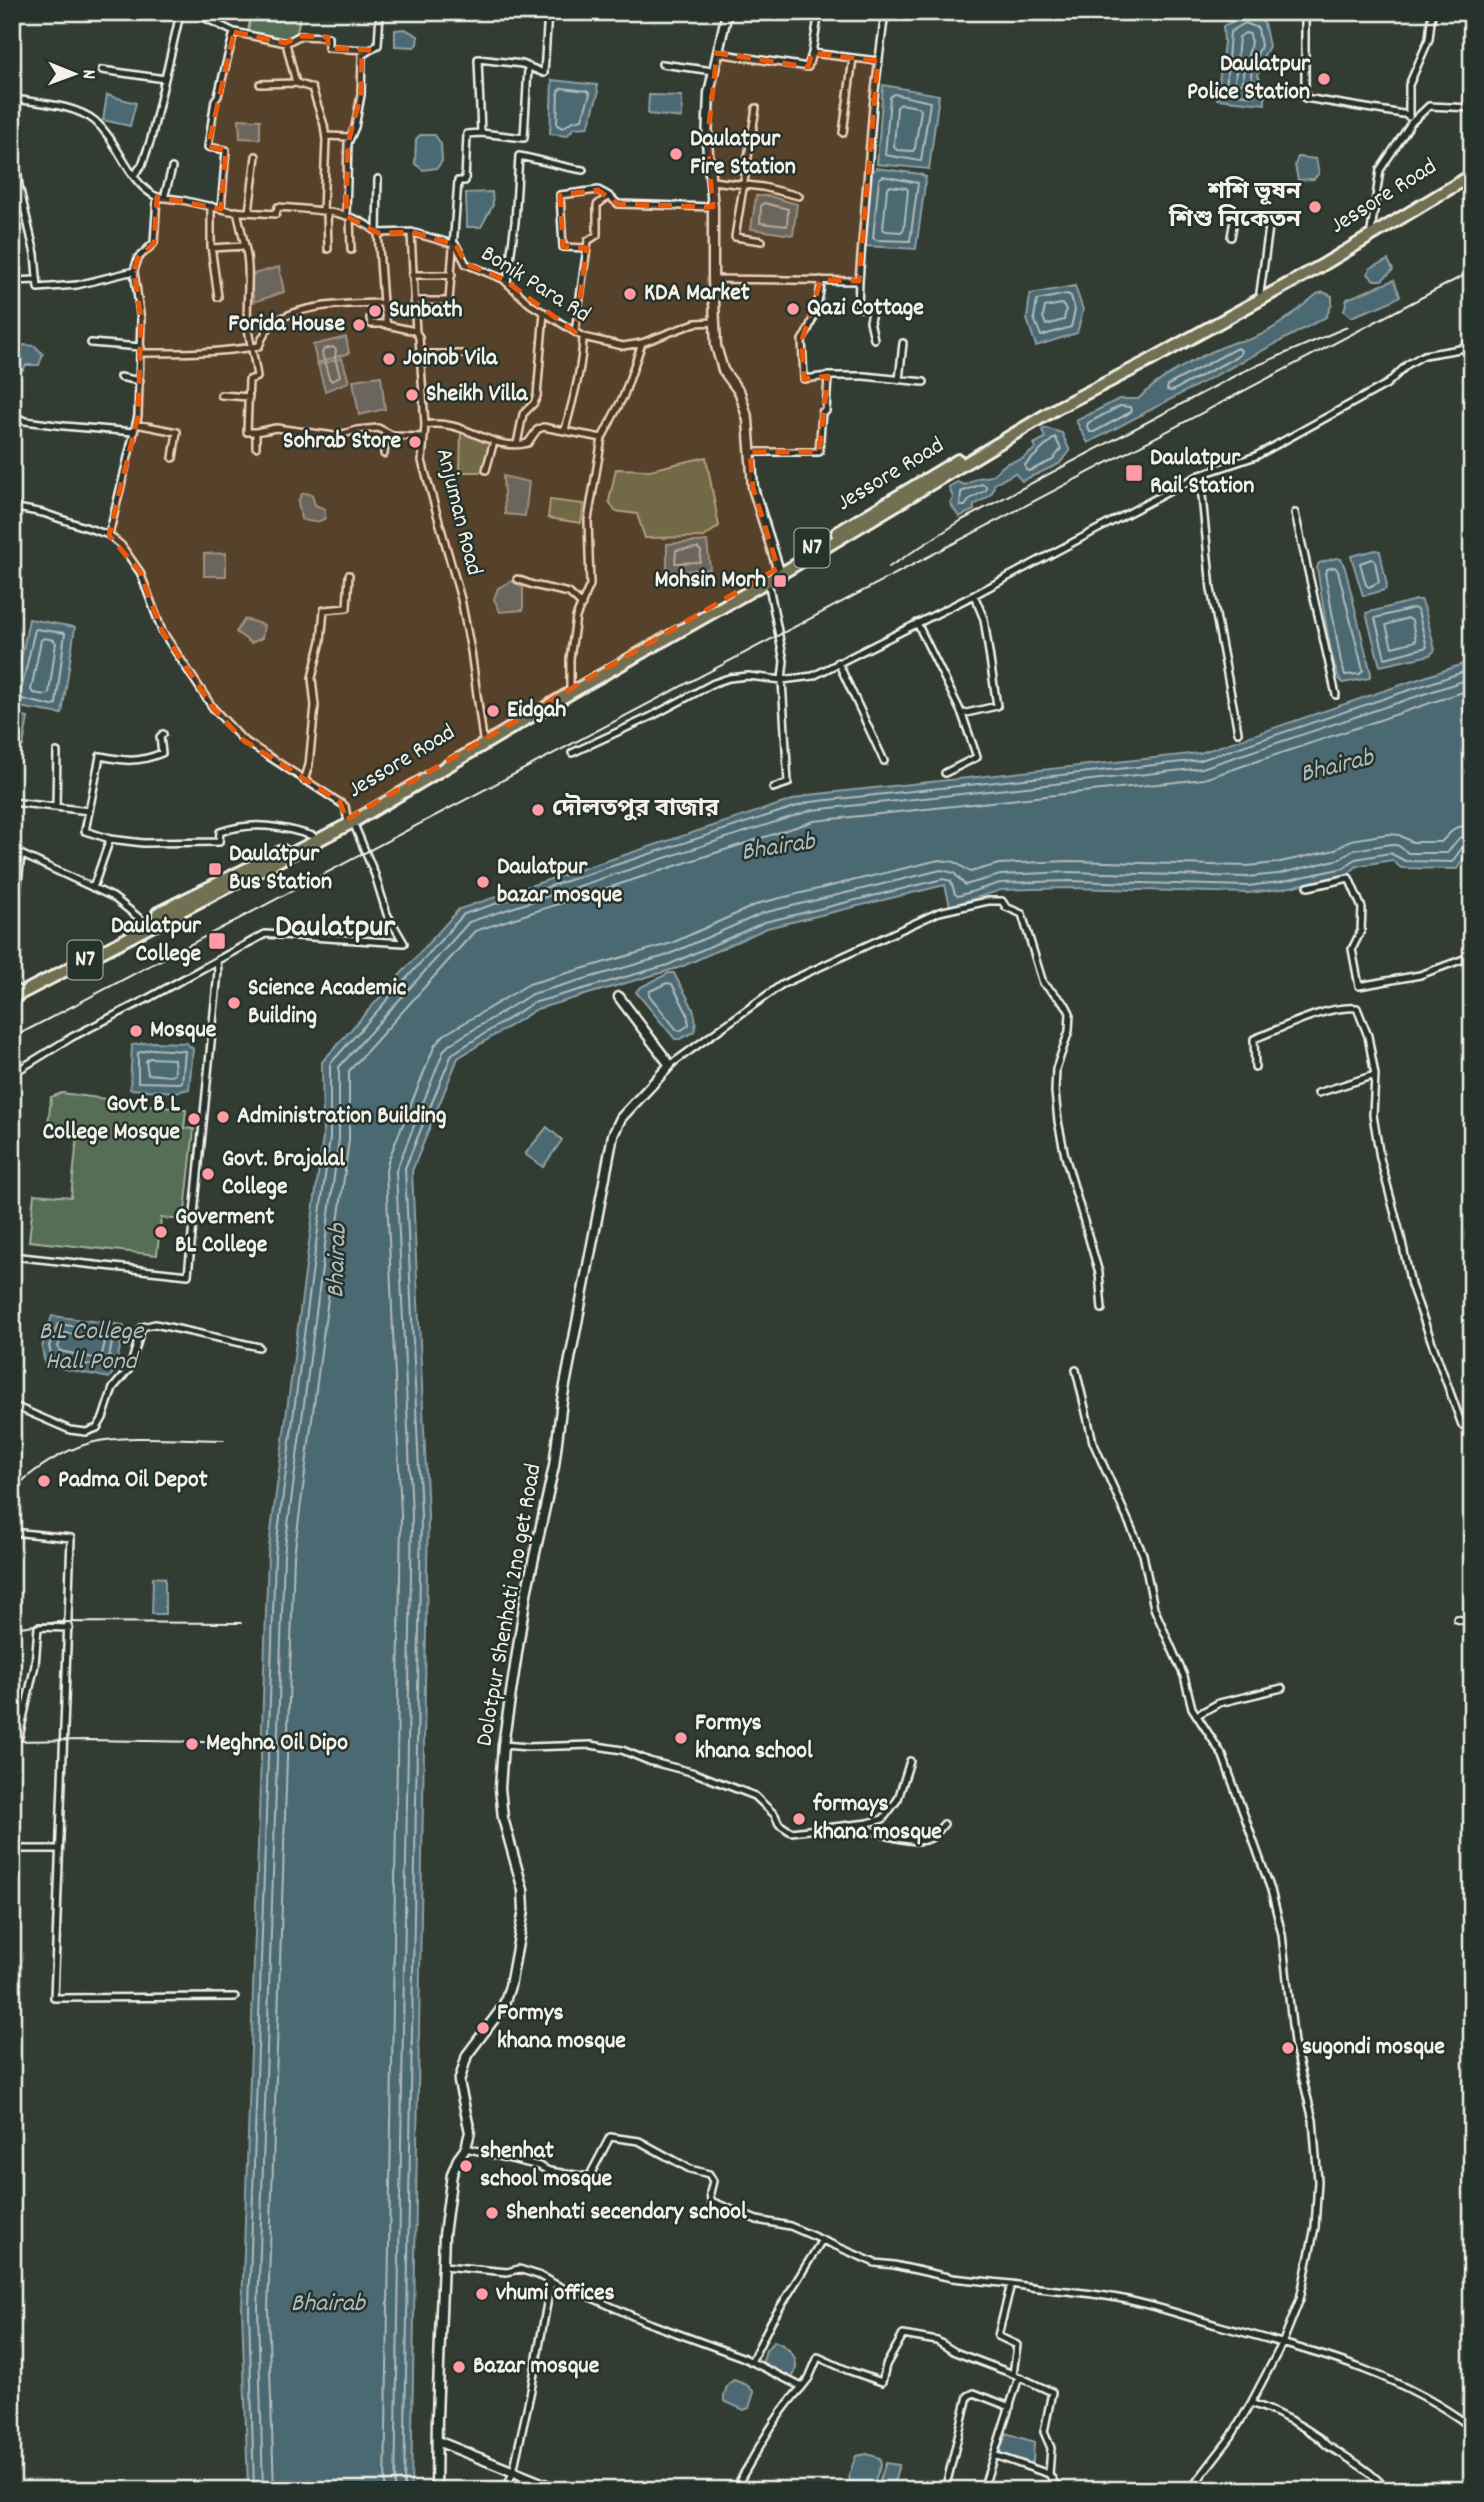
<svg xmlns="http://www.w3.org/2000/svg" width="1484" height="2502" viewBox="0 0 1484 2502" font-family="Dekko,'Noto Sans Bengali',sans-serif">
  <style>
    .green { fill: #556e54; stroke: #a4b09e; stroke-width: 2 }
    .water { fill: #4c6973; stroke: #8f9fa2; stroke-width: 2 }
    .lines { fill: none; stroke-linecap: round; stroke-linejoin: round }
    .shore { stroke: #b1bbb9; stroke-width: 2 }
    .street-casing { stroke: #f4f1e8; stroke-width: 10 }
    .secondary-casing { stroke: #f4f1e8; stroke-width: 13 }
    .highway-casing { stroke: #f4f1e8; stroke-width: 16 }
    .street { stroke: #26332d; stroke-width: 5 }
    .secondary { stroke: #26332d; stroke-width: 8 }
    .highway { stroke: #716f52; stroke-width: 10 }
    .rail { stroke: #f4f1e8; stroke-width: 2 }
    .marked { fill: #e8590c; fill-opacity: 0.2; stroke: #e8590c; stroke-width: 5; stroke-dasharray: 14 9; stroke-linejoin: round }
    .poi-dot { fill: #ff9aa2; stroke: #26332d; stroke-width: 2.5 }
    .labels { text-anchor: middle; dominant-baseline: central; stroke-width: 5; stroke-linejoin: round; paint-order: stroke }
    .shield { fill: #26332d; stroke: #b6b8b0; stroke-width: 2 }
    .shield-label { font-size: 23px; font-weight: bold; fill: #f4f1e8 }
    .poi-label { font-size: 24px; font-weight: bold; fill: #f4f1e8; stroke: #26332d; text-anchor: start }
    .street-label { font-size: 24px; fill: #f4f1e8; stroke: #26332d }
    .water-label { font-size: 26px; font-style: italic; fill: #b1bbb9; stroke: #26332d }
    .district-label { font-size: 32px; font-weight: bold; fill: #f4f1e8; stroke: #26332d }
  </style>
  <rect width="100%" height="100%" fill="#323c33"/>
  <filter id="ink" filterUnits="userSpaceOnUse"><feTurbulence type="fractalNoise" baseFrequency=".0143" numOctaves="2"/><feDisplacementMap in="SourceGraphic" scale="14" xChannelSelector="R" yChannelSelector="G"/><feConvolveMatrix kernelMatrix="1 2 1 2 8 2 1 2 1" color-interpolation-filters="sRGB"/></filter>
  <g filter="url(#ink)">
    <path class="green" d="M251 12H301L297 32 287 40 248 33Z
      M461 429 492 442 484 472H460Z
      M706 457 719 526 704 537 645 538 637 514 615 511 609 501 616 469 650 470Z
      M550 500 584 504 581 523 548 518Z
      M62 1093 186 1110 184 1128 194 1129 184 1220 161 1218 157 1255 29 1241 34 1194 71 1197 78 1129 48 1125 51 1097Z"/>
    <path class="water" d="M1246 14 1264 23 1269 46 1260 63 1258 75 1265 92V104L1217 99 1224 42 1223 26Z
      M405 29 418 36 417 44 414 47 395 46V30Z
      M552 80 597 85 598 94 588 127 574 128 567 136 550 134Z
      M883 85 939 95 929 169 877 164Z
      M107 95 136 103 130 126 103 120Z
      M649 95 682 96V118L648 114Z
      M239 119 260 120V139L240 138Z
      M420 135H435L441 144 442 161 437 168 423 170 415 164 416 139Z
      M1298 157 1316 159 1319 173 1314 179 1298 180 1295 165Z
      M876 168 920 174 926 177 916 249 865 246 872 173Z
      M492 192 493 205 481 227H467L466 193Z
      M756 196H769L797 204 793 235 751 229Z
      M1388 260 1393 270 1382 280H1374L1368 274 1370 268Z
      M279 267 284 292 254 302 250 275Z
      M1394 280 1400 296C1385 306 1367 310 1351 317L1344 311 1347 299Z
      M1075 286 1083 310 1077 333 1036 346 1027 319 1030 294Z
      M1323 292 1332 296V304L1326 317 1088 443 1076 421 1119 399H1138C1162 375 1200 356 1232 343 1238 341 1243 341 1248 340 1275 331 1296 311 1317 294Z
      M346 337 349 353 317 363 313 345Z
      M26 345 35 346 43 354 39 365H26L23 370 18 368 14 357 18 346Z
      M342 358 349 382 325 391 318 365Z
      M381 376 385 409 359 415 353 380Z
      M1046 428 1062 433 1070 451 1059 464 1022 481 1015 473 994 484C994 497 984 499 974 505V510L959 517 950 503 953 498 949 487 957 482 965 485 978 478 991 476 1007 463 1022 459 1036 448 1034 444 1045 438 1042 430Z
      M503 476 529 482 525 516 505 514Z
      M306 493 312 495 315 505 325 509V518C318 524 310 522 301 519L298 501 302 494Z
      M707 541 710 569 667 572V544Z
      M1376 550 1380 551 1387 586 1385 590 1363 596 1351 556Z
      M226 553V576H204V554Z
      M1336 558 1341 559 1345 568 1371 674 1369 678 1343 683C1331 675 1321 588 1317 568L1319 563Z
      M512 581 523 588V610L500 612 494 599 498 588Z
      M1416 600H1421L1424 606 1435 650 1430 655 1380 666 1366 613Z
      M29 619 75 627 62 714 12 706Z
      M245 619 264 625 262 638 251 643 236 632Z
      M1472 661V845L1457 869 1401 868 1392 860 1357 866 1348 874 1281 889 1248 893 1070 888 1001 890 950 906 945 885 767 928 681 967 537 1009 458 1058 412 1171 428 1515 411 2490H248L242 2309 268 1554 323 1137 322 1062 459 909 808 795 1200 753Z
      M12 714 28 718 23 746 12 743Z
      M669 973H674C681 990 702 1013 694 1032L680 1039H675L636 992 639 988Z
      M152 1042 186 1043 193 1049 189 1089 177 1092 130 1089 132 1045Z
      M547 1127 562 1140 543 1167 525 1154Z
      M52 1316 124 1325 116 1368 109 1378 45 1365 42 1347Z
      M153 1577 165 1578V1614H152Z
      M774 2341C790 2347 803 2361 792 2378L789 2379 762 2365 766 2350Z
      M734 2380 747 2385 754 2392 749 2408 744 2410 724 2401C723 2394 727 2383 734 2380Z
      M1006 2433 1034 2442 1033 2462 1029 2463 999 2455Z
      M867 2454 880 2458 881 2465 871 2490 850 2481 849 2475 856 2456Z
      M886 2463 899 2465 892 2490H876Z"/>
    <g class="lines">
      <path class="shore" d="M1245 23 1258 28 1261 46 1254 61 1251 75 1257 92 1254 96 1228 93 1226 90 1230 32Z
        M1245 33 1250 34C1254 52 1241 62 1243 83L1238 85 1235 82 1239 37Z
        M562 88 587 91 590 94 582 119 571 122 563 128 557 125 558 91Z
        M894 94 930 102 921 161 885 155 890 97Z
        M901 104 918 107 921 110 915 148 913 151 897 150 894 147 897 107Z
        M883 176 918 183 910 241 876 240 873 238 879 179Z
        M890 186 906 188 908 190 904 229 901 232 886 231 883 229 887 189Z
        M764 203 788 209 787 226 760 223 761 206Z
        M1067 294 1071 296 1075 310 1071 327 1041 336 1034 318 1037 300Z
        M1062 304 1066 310 1064 320 1046 325 1043 317 1045 307Z
        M333 347 336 350 335 358 340 376 332 381 329 378 322 353 324 349Z
        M1237 348 1241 350 1240 355 1172 391 1167 390 1168 385Z
        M1120 406 1130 407 1131 412 1094 432H1090L1087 426 1088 423Z
        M1055 437 1061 449 1053 460 1029 471 1026 470 1025 465Z
        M982 484 986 486V490L970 499 965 506H960L961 492Z
        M698 548 701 551 700 562 675 563 676 550Z
        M1372 559 1375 561 1379 582 1369 587 1366 585 1360 563Z
        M1335 567 1338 571 1363 670 1360 674 1345 675 1341 662 1325 573 1327 569Z
        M1414 608 1418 611 1427 647 1385 658 1375 618Z
        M1408 618 1412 621 1416 641 1392 647 1386 625Z
        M44 638 54 640 56 643 49 693 46 695 33 693 31 690 41 640Z
        M12 693 14 694 22 687 35 629 65 633 56 704 52 706 14 697 12 699
        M667 983 672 984 687 1013 689 1025 680 1031 677 1030 649 995 650 991Z
        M152 1049 185 1051 182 1083 138 1082V1053Z
        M149 1058 174 1059 175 1074 172 1076 148 1074 146 1061Z
        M58 1324 114 1332 107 1368 52 1358 49 1346Z
        M65 1333 103 1339 105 1342 101 1358 98 1359 60 1351 58 1347 62 1335Z
        M254 2490 249 2309 275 1555 330 1138V1064L464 914 810 802 1201 760 1472 669
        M263 2490 258 2309 284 1555 339 1139V1067L469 922 812 810 1202 768 1472 678
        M274 2490 268 2309 294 1556 349 1140V1071L475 931 814 821 1204 779 1472 689
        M385 2490 401 1516 386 1171 388 1161 435 1045 444 1035 529 984 672 943 760 903 939 860 955 862 970 872 999 864 1070 861 1247 866 1276 863 1335 850 1351 840 1388 834 1399 835 1412 842H1441L1455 828 1472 824
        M395 2490 412 1515 396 1171 444 1050 450 1044 532 994 665 956 763 913 941 870 954 873 965 885 1000 875 1069 872 1247 877 1278 874 1340 859 1354 850 1391 844 1399 846 1408 853H1447L1459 838 1472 834
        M404 2490 421 1515 405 1168 452 1054 533 1003 668 965 765 922 943 879 951 881 955 894 958 896 1000 883 1070 881 1248 886 1279 882 1344 868 1355 859 1390 853 1405 861 1452 862 1464 845 1472 843"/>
      <g class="street-casing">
        <path id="street" d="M193 12 234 32 286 43 296 83 312 88 324 125 326 140 323 211
          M819 12 812 53 878 61
          M1305 12V98L1409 115
          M286 43 299 36 328 37V48L368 50
          M717 53 808 67 812 53
          M662 64 713 71
          M102 70 165 79
          M260 84 296 83
          M12 89 15 99V148L19 186 35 254 38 288 77 285 134 271
          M15 99C39 103 76 105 95 121 120 143 127 182 157 197
          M756 108 735 237 762 241
          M1409 117V85L1429 39 1432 12
          M481 133 524 138 528 68
          M843 133 853 58
          M326 136 350 137
          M134 175 142 165 151 139 180 14 185 12
          M712 181 763 187 799 196
          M164 198 172 168
          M211 206V246L218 297
          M221 209 226 150 208 147 215 100 218 96 234 32
          M237 211 245 246
          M249 212 256 156
          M327 212 328 249
          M346 215 348 143 355 127 361 95 362 55 378 45 380 12
          M350 217 351 250
          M1371 231 1380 170 1411 123 1429 106 1472 108
          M377 232 378 179
          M411 232 416 333
          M378 233 383 303 387 325 415 331 419 337 425 425 422 461 461 599 471 651 483 739
          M378 233 411 232 456 245 466 264 503 279 530 304 583 337 623 346 642 343 695 323 715 322
          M1231 237 1234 220 1238 214 1265 218 1269 227 1260 293
          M211 248 245 246C252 272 245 300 248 328 250 344 255 360 257 377L249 380 247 432H256
          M587 248 563 247 560 195 598 190 609 196
          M412 275H452
          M713 279 859 281 873 106 885 12
          M821 280C821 296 812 327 802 340L804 379 828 376
          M12 281 37 280
          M859 281 858 308H873L870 321 874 339
          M507 283 515 222 519 156C541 160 561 167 583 170
          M414 301H449L458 181H465L467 134 481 133 478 59 522 64 544 73 548 12
          M370 318 371 324H386
          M575 332 588 241 597 235V205L609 196 618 204 713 207
          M91 343 141 347
          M141 353C181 353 220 353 259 346 262 338 267 328 274 323 301 303 350 304 383 303
          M420 354H462
          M120 377 140 381
          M899 380 903 343
          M221 395 249 397
          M12 415 25 421 64 426 134 432
          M136 424 177 432 173 458
          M425 425C466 418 491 453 528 443L537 430 543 427 602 438
          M565 430C573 399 582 370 583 337
          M517 444 523 414 534 403 537 396 544 312
          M256 447V432L276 428 335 436 357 430 378 428 394 436 423 437
          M750 452H819L822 412 826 411 828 376H864L924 382
          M384 454 386 432
          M486 470 494 441
          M1200 475 1211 589 1238 732
          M12 507 43 513 109 535 121 545 140 572 162 631 213 708 242 739 345 806 348 822H353L375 875 387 914 404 943
          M1295 513 1336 695
          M109 535 138 416 141 320 134 271 138 258 154 243 157 197 182 200 230 211 276 214 278 207C312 210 351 209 378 233
          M517 579 533 585 569 593 582 605
          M768 581 784 661 782 680 788 783 773 788
          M917 623 962 714 977 757 945 773
          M838 662 884 761
          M570 688V659L576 617 590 585 588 520 602 438 624 395 642 343
          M962 714 997 706 984 619 974 595
          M572 753 652 716 714 683 729 678 748 676 782 680 813 676 974 595 1200 475 1256 456 1387 384 1408 364 1424 355 1460 349 1472 341
          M304 781 309 765 315 706 312 678 321 641 324 610 347 608 349 575
          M12 802 89 811
          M56 807 57 752
          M110 839 143 843 219 842 220 832C253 821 281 826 313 836
          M12 850 113 897 149 926
          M1308 887 1349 878 1362 908 1361 931 1352 949 1359 986 1420 975 1472 956
          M93 888 110 839 85 831 100 756C125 761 138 763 162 753L160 737 163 734
          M12 892 17 893 21 854
          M12 985 22 993
          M670 1065 781 985 939 912 988 901H1002L1006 907 1022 914 1043 983 1066 1005 1070 1013 1069 1031 1056 1069 1055 1092 1058 1121 1065 1156 1099 1273 1102 1309
          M1255 1067 1254 1039C1283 1028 1326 1005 1357 1008L1368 1036 1375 1075 1373 1115 1380 1158 1401 1237 1411 1285 1462 1425 1472 1428
          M12 1074 72 1037 145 1000 265 934 404 943
          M1318 1093 1375 1075
          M12 1256 188 1275 218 972 217 961
          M1076 1370 1093 1442 1143 1554 1154 1608 1184 1676 1192 1708 1223 1756 1271 1890 1282 1934 1294 2043 1313 2120 1318 2181 1315 2227 1300 2299 1282 2344 1251 2403 1231 2437 1190 2490
          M12 1405 70 1430 86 1432 97 1428 103 1418 113 1388 130 1368 142 1327 155 1324 259 1347
          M12 1532 71 1538 54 1998 235 1997
          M1457 1619 1472 1623
          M1197 1715 1219 1703 1282 1688
          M19 1737 35 1665 38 1627 69 1628
          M503 1745 528 1747 591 1745 622 1750 649 1761 695 1773 755 1796 775 1815 779 1824 791 1832 868 1823 883 1819 898 1799 910 1761
          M859 1826C875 1832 918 1848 932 1837 937 1834 940 1828 944 1824
          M12 1849H59
          M466 2148 539 2166 549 2171 589 2177 610 2137 639 2141 690 2169 709 2174 713 2181 710 2193 711 2201 757 2220 790 2226 875 2263 894 2265 952 2278 1011 2284
          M444 2266 507 2272 519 2269 538 2275 566 2290 581 2293 646 2322 742 2357 802 2387 809 2378 818 2357 847 2370 882 2382 886 2365 903 2335 937 2341 955 2352 1013 2374
          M751 2362 771 2322 822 2240
          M1019 2377 994 2455 1049 2474
          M1251 2403C1274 2411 1298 2423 1318 2437 1323 2441 1326 2446 1331 2448 1350 2459 1373 2472 1387 2490
          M506 2490 513 2472 531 2390 551 2282
          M734 2490C756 2455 773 2417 802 2387
          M945 2490 968 2396 974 2393 1010 2407
          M983 2490 994 2455
          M1059 2490 1049 2474 1051 2448 1044 2432 1052 2392 1013 2374 1017 2345 998 2336 1011 2284C1044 2290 1078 2291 1112 2297 1149 2303 1184 2316 1220 2326 1307 2350 1398 2371 1472 2428"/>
      </g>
      <g class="secondary-casing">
        <path id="secondary" d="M727 12 709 93 707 142 713 207V279L716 346 723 370 740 393 748 420 753 488 778 568
          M437 2441 559 2490
          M436 2490 437 2417 444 2235 452 2174 458 2159 466 2148 470 2132 459 2082 467 2055 503 2007 510 1986 524 1910 523 1890 503 1818 500 1788 503 1745 526 1594 554 1466 562 1401 613 1135 621 1118 670 1065 619 997"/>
      </g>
      <g class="highway-casing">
        <path id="highway" d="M837 533 958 460
          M158 924V913L283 851
          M12 998 353 822 572 692 782 573 1059 407 1149 361 1321 266 1472 175"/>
      </g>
      <use href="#street" class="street"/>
      <use href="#secondary" class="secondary"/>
      <use href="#highway" class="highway"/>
      <path class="rail" d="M889 567 962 520 1242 372 1347 327
        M12 1038 1472 271
        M12 1491C32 1470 62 1451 90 1443 124 1434 187 1440 224 1440
        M12 1628 58 1622 241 1623
        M12 1741 87 1740 260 1743"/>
    </g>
  </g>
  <path class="marked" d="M234 32 286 43 299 36 328 37V48L369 50 362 55 361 95 348 143 346 216 378 233 411 232 456 245 466 264 503 279 575 332 587 248 563 247 560 195 598 190 618 204 713 207 707 142 717 53 808 67 812 53 878 61 859 281 821 280 802 340 804 379 828 376 819 452H750L753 488 778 568 346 820 340 802 242 739 213 708 162 631 140 572 109 535 138 416 141 320 134 271 138 258 154 243 157 197 221 209 226 150 208 147Z"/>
  <g class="poi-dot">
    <circle cx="1324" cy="79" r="7"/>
    <circle cx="676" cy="154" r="7"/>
    <circle cx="1315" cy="207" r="7"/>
    <circle cx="630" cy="294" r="7"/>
    <circle cx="793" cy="309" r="7"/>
    <circle cx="375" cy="311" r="7"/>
    <circle cx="359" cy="325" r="7"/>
    <circle cx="389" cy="359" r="7"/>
    <circle cx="412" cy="395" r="7"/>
    <circle cx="415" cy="442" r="7"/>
    <rect x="1125" y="464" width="18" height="18" rx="3.5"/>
    <rect x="773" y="574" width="14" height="14" rx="3.5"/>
    <circle cx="493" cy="711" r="7"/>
    <circle cx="538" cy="810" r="7"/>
    <rect x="208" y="862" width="14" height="14" rx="3.5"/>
    <circle cx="483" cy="882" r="7"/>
    <rect x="208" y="932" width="18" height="18" rx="3.5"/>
    <circle cx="234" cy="1003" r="7"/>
    <circle cx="136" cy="1031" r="7"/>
    <circle cx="223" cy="1117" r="7"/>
    <circle cx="194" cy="1119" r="7"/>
    <circle cx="208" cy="1174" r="7"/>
    <circle cx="161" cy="1232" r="7"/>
    <circle cx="44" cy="1481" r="7"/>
    <circle cx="681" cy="1738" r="7"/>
    <circle cx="192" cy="1744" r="7"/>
    <circle cx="799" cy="1819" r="7"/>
    <circle cx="483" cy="2028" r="7"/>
    <circle cx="1288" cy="2048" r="7"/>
    <circle cx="466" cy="2166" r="7"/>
    <circle cx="492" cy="2213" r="7"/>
    <circle cx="482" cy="2294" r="7"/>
    <circle cx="459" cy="2367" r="7"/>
  </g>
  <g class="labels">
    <g class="shield">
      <rect x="794.5" y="528.5" width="35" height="39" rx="5"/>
      <rect x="67.5" y="940.5" width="35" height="39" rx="5"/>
    </g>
    <g class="shield-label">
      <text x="812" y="548">N7</text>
      <text x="85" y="960">N7</text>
    </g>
    <g class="poi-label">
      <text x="1310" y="65" text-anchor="end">Daulatpur<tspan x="1310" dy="28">Police Station</tspan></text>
      <text x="690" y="140">Daulatpur<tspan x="690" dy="28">Fire Station</tspan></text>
      <text x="1301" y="193" text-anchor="end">শশি ভূষন<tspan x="1301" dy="28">শিশু নিকেতন</tspan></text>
      <text x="644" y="294">KDA Market</text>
      <text x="807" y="309">Qazi Cottage</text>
      <text x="389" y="311">Sunbath</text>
      <text x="345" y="325" text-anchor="end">Forida House</text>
      <text x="403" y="359">Joinob Vila</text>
      <text x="426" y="395">Sheikh Villa</text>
      <text x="401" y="442" text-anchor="end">Sohrab Store</text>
      <text x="1150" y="459">Daulatpur<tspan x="1150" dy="28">Rail Station</tspan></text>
      <text x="766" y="581" text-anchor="end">Mohsin Morh</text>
      <text x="507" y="711">Eidgah</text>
      <text x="552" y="810">দৌলতপুর বাজার</text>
      <text x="229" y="855">Daulatpur<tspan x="229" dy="28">Bus Station</tspan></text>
      <text x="497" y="868">Daulatpur<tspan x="497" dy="28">bazar mosque</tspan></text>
      <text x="201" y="927" text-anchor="end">Daulatpur<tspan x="201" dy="28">College</tspan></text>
      <text x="248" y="989">Science Academic<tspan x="248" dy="28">Building</tspan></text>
      <text x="150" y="1031">Mosque</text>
      <text x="180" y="1105" text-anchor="end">Govt B L<tspan x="180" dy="28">College Mosque</tspan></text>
      <text x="237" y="1117">Administration Building</text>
      <text x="222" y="1160">Govt. Brajalal<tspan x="222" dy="28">College</tspan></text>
      <text x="175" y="1218">Goverment<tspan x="175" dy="28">BL College</tspan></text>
      <text x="58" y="1481">Padma Oil Depot</text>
      <text x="695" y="1724">Formys<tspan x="695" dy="28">khana school</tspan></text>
      <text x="206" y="1744">Meghna Oil Dipo</text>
      <text x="813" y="1805">formays<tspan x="813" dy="28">khana mosque</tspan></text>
      <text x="497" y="2014">Formys<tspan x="497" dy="28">khana mosque</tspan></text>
      <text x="1302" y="2048">sugondi mosque</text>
      <text x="480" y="2152">shenhat<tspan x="480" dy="28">school mosque</tspan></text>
      <text x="506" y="2213">Shenhati secendary school</text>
      <text x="496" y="2294">vhumi offices</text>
      <text x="473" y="2367">Bazar mosque</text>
    </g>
    <g class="street-label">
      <text transform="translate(1384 197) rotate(-32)">Jessore Road</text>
      <text transform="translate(535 285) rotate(32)">Bonik Para Rd</text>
      <text transform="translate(891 475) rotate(-31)">Jessore Road</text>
      <text transform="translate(458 512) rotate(76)">Anjuman Road</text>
      <text transform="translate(402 762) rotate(-31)">Jessore Road</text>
      <text transform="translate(510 1605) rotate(-80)">Dolotpur Shenhati 2no get Road</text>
    </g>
    <g class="water-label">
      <text transform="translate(1337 767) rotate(-14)">Bhairab</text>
      <text transform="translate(778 848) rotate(-9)">Bhairab</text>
      <text transform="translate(338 1261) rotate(-88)">Bhairab</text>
      <text x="91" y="1332">B.L College<tspan x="91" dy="30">Hall Pond</tspan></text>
      <text x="328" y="2304">Bhairab</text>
    </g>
    <g class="district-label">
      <text x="335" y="929">Daulatpur</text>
    </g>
  </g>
  <rect width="1484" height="2502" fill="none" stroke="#26332d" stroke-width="42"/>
  <rect x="21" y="21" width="1442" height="2460" fill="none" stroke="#f4f1e8" stroke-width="2.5" filter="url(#ink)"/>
  <g transform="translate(74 74) rotate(91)" stroke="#26332d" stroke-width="5" paint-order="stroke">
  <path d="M0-5L12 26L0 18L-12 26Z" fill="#f4f1e8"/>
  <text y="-10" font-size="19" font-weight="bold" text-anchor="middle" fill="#f4f1e8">N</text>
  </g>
</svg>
